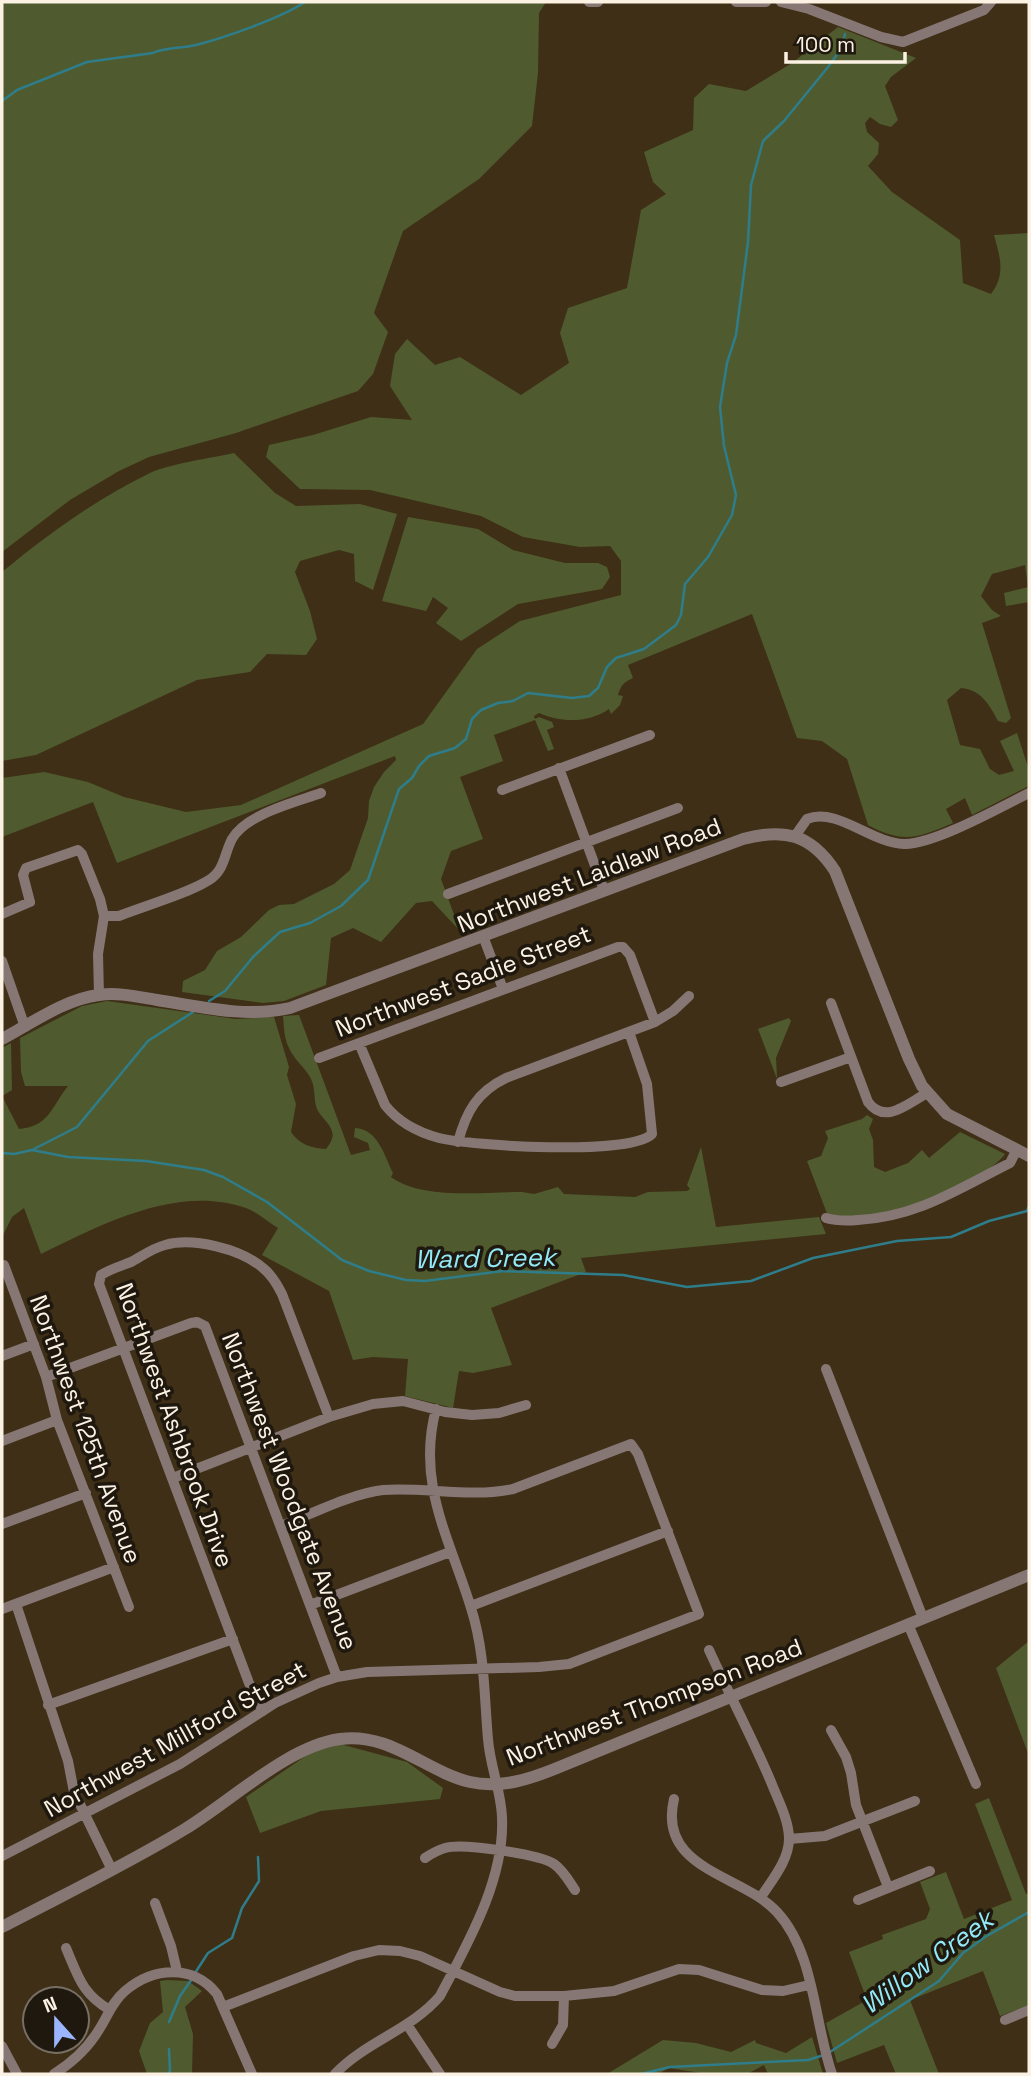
<svg xmlns="http://www.w3.org/2000/svg" width="1031" height="2076" viewBox="0 0 1031 2076" font-family="'Space Grotesk',sans-serif">
  <style>
    .green { fill: #4f5b2e }
    .lines { fill: none; stroke-linecap: round; stroke-linejoin: round }
    .stream { stroke: #2f7d8a; stroke-width: 2.5 }
    .minor { stroke: #867775; stroke-width: 10 }
    .tertiary { stroke: #867775; stroke-width: 12 }
    .labels { text-anchor: middle; dominant-baseline: central; stroke-width: 7; stroke-linejoin: round; paint-order: stroke }
    .street-label { font-size: 24px; fill: #fcf2e4; stroke: #1f180e }
    .water-label { font-size: 26px; font-style: italic; fill: #92e9f8; stroke: #1f180e }
  </style>
  <rect width="100%" height="100%" fill="#3e2f16"/>
  <path class="green" d="M2 2H546L539 13 538 73 532 126 479 179 403 231 374 313 388 332 373 374 358 391 236 433 149 457 119 471 70 500 2 552Z
    M838 27 916 58 891 77 885 86 898 120 891 127 880 124 870 117 865 123 867 132 879 143 878 154 868 166 892 192 960 240 963 283 991 294C1006 274 1000 257 994 235L1029 233V602L1006 606 1004 593 1028 587 1025 565 992 574 981 596 992 610 1001 616 982 623 1011 718 1006 723 998 721C989 704 981 690 961 688L947 700 960 745 980 749 990 769 999 775 1014 771 1000 741 1017 733 1029 770V786L972 815 965 798 946 809 953 823C918 838 903 844 868 825L847 759 822 741 797 738 752 614 628 665 633 678C624 682 621 685 618 695L623 696 620 705 611 714 609 709C589 723 561 723 539 713L534 716 535 719 539 717 552 722 554 727 547 730 554 749 548 751 535 720 494 735 503 761 460 777 483 839 451 851 441 879 460 931 432 901 416 903 381 942 353 928 331 938 326 985 284 1001 263 1003 182 992 183 981 205 970 217 951 241 937 269 910 279 905 294 904 334 884 350 870 368 818 369 801 374 787 384 772 396 760 395 756 117 863 93 802 2 837V778L44 772 88 782 124 797 186 812 241 805 423 724 477 649 520 621 621 595V561L610 546 580 547 523 537 481 516 370 490 300 489 266 457 269 445 313 435 371 417 412 420 390 386 395 354 407 339 435 365 460 357 521 395 569 363 560 333 568 308 627 288 641 210 666 194 653 182 644 152 693 130 694 98 709 84 746 91 792 63Z
    M234 453 275 493 296 506 360 504 397 514 373 590 355 581 354 554 339 550 300 561 295 572 310 611 317 639 306 655 267 654 250 672 197 680 36 755 2 761V572C47 535 96 499 150 473 169 464 211 458 234 453Z
    M408 517 478 529 513 550 565 563H598L607 567 610 577 602 589 518 604 461 641 436 623 448 608 433 597 426 611 382 601Z
    M107 1001 236 1019 274 1017 289 1067 287 1075 296 1104 291 1132C300 1145 311 1148 326 1149 341 1131 327 1125 318 1111 313 1103 316 1089 311 1079 306 1068 294 1060 289 1048 284 1038 284 1027 283 1016L299 1015 351 1155 370 1150 368 1143 354 1137 355 1128C378 1129 384 1155 393 1173L391 1177C422 1200 483 1192 522 1192L534 1194 558 1187 564 1194 635 1197 648 1192 687 1191 690 1189 687 1185 701 1147 716 1227 819 1217 826 1234 581 1258 586 1272 491 1308 512 1365 473 1373 459 1371 453 1408 405 1396 408 1359 373 1357 353 1360 329 1291 262 1255 278 1228C268 1222 257 1212 246 1208 178 1184 102 1224 41 1254L24 1208 12 1217 2 1237V1048L11 1043 12 1090 2 1096 19 1129C50 1126 51 1107 68 1086H25L21 1072 20 1038 82 1006Z
    M789 1018 791 1021 776 1058 777 1079 758 1029Z
    M867 1115 873 1119 869 1129 873 1140 874 1167 885 1172 908 1163 922 1150 929 1158 960 1132 1005 1154C990 1176 910 1213 883 1217 866 1219 846 1216 828 1216L807 1161 821 1156 828 1138 825 1131 862 1119Z
    M1029 1641V1756L996 1668Z
    M340 1744 407 1762 443 1788 440 1799 321 1811 260 1833 246 1797 310 1753Z
    M989 1798 1026 1894 1029 1893V2005L1000 2016 983 1971 910 2000 939 2074H896L884 2045 837 2063 826 2023 867 2000 849 1952 883 1939 882 1935 926 1919 930 1909 920 1882 946 1872 964 1919 1012 1900 975 1804Z
    M167 1980 188 1981 202 1991 185 2007 193 2034 192 2074H147L139 2051 150 2023 163 2012 160 1981Z
    M812 2037 823 2074H768L764 2065 747 2074H707L669 2068 658 2074H607L663 2040 696 2043 731 2052 755 2040 756 2043 786 2053Z"/>
  <g class="lines">
    <path class="stream" d="M2 101 17 90 87 62 153 53C162 48 184 48 196 45 224 38 281 18 305 2
      M209 1001 225 991 253 957 280 932 310 923 341 906 368 880 399 789 412 778 419 766 429 756 455 748 466 739 472 719 481 710 498 703 513 701 528 693 572 698 589 696 598 688 607 667 616 658 644 649 676 625 681 615 685 584 708 557 732 515 736 495 724 446 720 407 727 363 736 335 748 242 751 185 763 141 784 121 828 67 841 49 845 34
      M34 1149 77 1127 148 1041 193 1012
      M2 1153 14 1154 32 1150 68 1157 146 1161 204 1170 223 1177 267 1202 342 1260 369 1271 406 1280 425 1281 503 1271 623 1275 687 1287 751 1281 813 1258 897 1241 951 1237 989 1221 1027 1211 1029 1206
      M195 1973 208 1953 232 1938 242 1908 259 1881 258 1857
      M169 2022 180 1996 192 1979
      M830 2052 939 1981 963 1953 985 1937 1029 1912
      M168 2074 170 2071 169 2049
      M641 2074 670 2067 808 2060 824 2055"/>
    <path class="minor" d="M589 2H598
      M736 2H766
      M781 2 809 9 881 37 903 42 984 10 991 2
      M559 768 604 890
      M502 790 650 735
      M795 836 807 819C837 807 871 843 904 844 933 845 1001 807 1029 793
      M448 894 678 808
      M2 914 30 902 23 875 26 868 78 850 82 854 100 899 104 916 98 954 99 995
      M104 916H119C144 906 187 894 209 880 225 870 224 854 232 839 246 814 296 802 321 793
      M483 936 503 989
      M2 961 25 1027
      M831 1003 868 1102C885 1125 907 1104 927 1093
      M359 1043 385 1105C399 1123 417 1132 439 1138 471 1146 631 1156 652 1134L647 1084 629 1032
      M319 1058 618 947H623L630 955 655 1022
      M781 1082 851 1057
      M458 1142C466 1112 477 1092 506 1078L655 1022 673 1011 689 996
      M826 1218C836 1221 847 1221 858 1220 917 1217 958 1189 1010 1163L1017 1149
      M4 1265 46 1377 57 1420 129 1607
      M2 1356 34 1344
      M826 1369 923 1618
      M46 1377 191 1323 197 1322 205 1326 337 1677
      M2 1441 57 1420
      M173 1478 329 1417 373 1404 403 1401 445 1412 472 1415 499 1413 526 1405
      M2 1524 86 1493
      M16 1604 68 1761 74 1792 112 1870
      M310 1605 450 1552
      M471 1606 668 1531
      M2 1609 114 1567
      M908 1624 976 1784
      M709 1650C729 1694 752 1737 771 1782 778 1800 789 1820 789 1839 789 1860 772 1880 761 1897
      M48 1705 233 1639
      M263 1711 249 1683 99 1284 101 1275C110 1269 121 1266 131 1262 142 1256 153 1248 165 1245 193 1237 241 1249 263 1268 272 1275 277 1284 282 1294L329 1417
      M831 1730 846 1757 851 1773 856 1805 888 1887
      M674 1799C657 1870 742 1874 777 1912 815 1953 814 2023 832 2074
      M789 1839 825 1836 915 1801
      M2 1856 180 1764 275 1703 319 1683 337 1677 367 1672 539 1667 569 1664 699 1614 638 1454 631 1444 513 1489C471 1498 426 1487 383 1490 353 1493 309 1515 281 1526
      M425 1858C431 1854 438 1850 445 1848 463 1843 539 1854 554 1864 563 1870 569 1881 575 1890
      M858 1900 930 1871
      M155 1903 171 1946 177 1971
      M66 1948C78 1976 82 1994 110 2010
      M223 2007 354 1956 379 1950 400 1951 420 1956 500 1992 515 1996H564L614 1991 679 1969 699 1970 762 1990 783 1991 809 1985
      M1005 2020 1029 2010
      M408 2026 440 2074
      M552 2044 563 2025 564 1996
      M2 2046 17 2074
      M54 2074C73 2062 89 2047 100 2028 108 2015 113 2001 125 1991 153 1967 193 1964 217 1994L252 2074
      M335 2074C365 2042 411 2030 440 1996 468 1943 505 1879 502 1817 501 1791 490 1766 488 1739 484 1694 485 1652 471 1608 450 1539 416 1484 436 1409"/>
    <path class="tertiary" d="M2 1039C32 1023 65 999 99 995 118 992 138 997 157 1000 202 1007 245 1018 290 1008L743 839C784 828 811 834 835 871L909 1059 922 1086 947 1114 1029 1156
      M2 1927C63 1895 126 1865 185 1829 231 1801 288 1746 340 1739 390 1732 425 1771 470 1782 500 1789 530 1779 557 1768L1029 1575"/>
  </g>
  <g class="labels">
    <g class="street-label">
      <text transform="translate(589 875) rotate(-21)">Northwest Laidlaw Road</text>
      <text transform="translate(463 981) rotate(-21)">Northwest Sadie Street</text>
      <text transform="translate(175 1425) rotate(70)">Northwest Ashbrook Drive</text>
      <text transform="translate(86 1429) rotate(70)">Northwest 125th Avenue</text>
      <text transform="translate(290 1491) rotate(69)">Northwest Woodgate Avenue</text>
      <text transform="translate(654 1702) rotate(-21)">Northwest Thompson Road</text>
      <text transform="translate(175 1739) rotate(-29)">Northwest Millford Street</text>
    </g>
    <g class="water-label">
      <text transform="translate(485 1258) rotate(-1)">Ward Creek</text>
      <text transform="translate(927 1962) rotate(-36)">Willow Creek</text>
    </g>
  </g>
  <rect width="1031" height="2076" fill="none" stroke="#fcf2e4" stroke-width="7"/>
  <g transform="translate(56 2020) rotate(339)"><circle r="33" fill="#1f180e" stroke="#776f64" stroke-width="2"/>
  <path d="M0-5L12 26L0 18L-12 26Z" fill="#9ab5fd"/>
  <text y="-10" font-size="19" font-weight="bold" text-anchor="middle" fill="#fcf2e4">N</text>
  </g>
  <path d="M786 52v10h119v-10" fill="none" stroke="#fcf2e4" stroke-width="3.5"/>
  <text x="796" y="52" font-size="21" fill="#fcf2e4" stroke="#1f180e" stroke-width="5" paint-order="stroke">100 m</text>
</svg>
